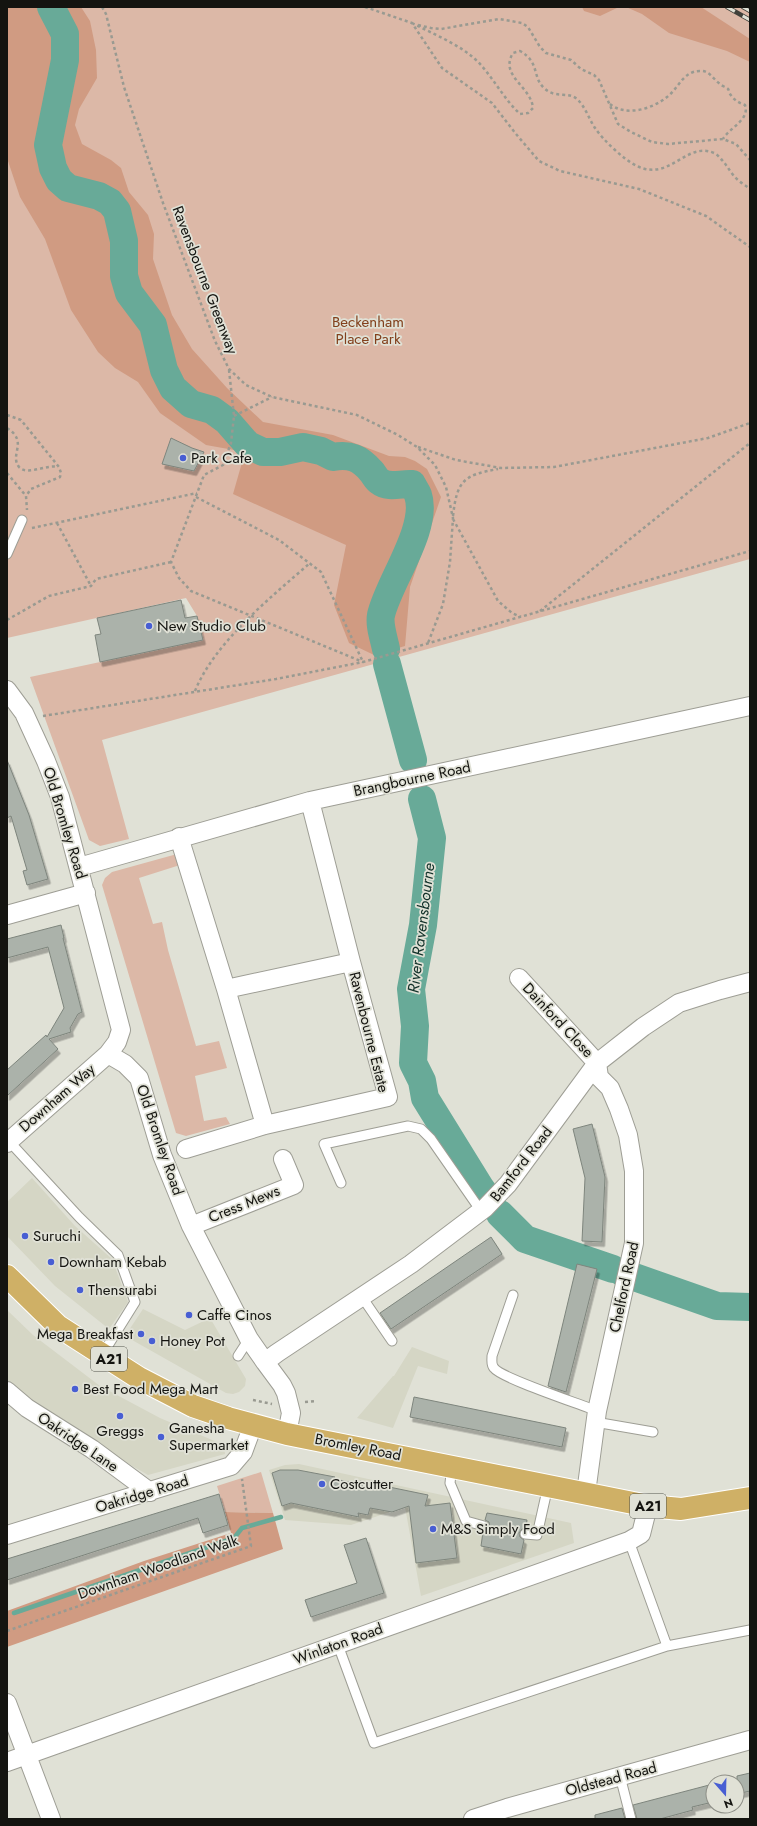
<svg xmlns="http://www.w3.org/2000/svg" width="757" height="1826" viewBox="0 0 757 1826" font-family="Jost,sans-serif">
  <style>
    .built { fill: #d5d6c5 }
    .green { fill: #dcb8a7 }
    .forest { fill: #d09b82 }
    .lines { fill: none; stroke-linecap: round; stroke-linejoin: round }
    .stream { stroke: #68aa98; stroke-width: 4.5 }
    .river { stroke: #68aa98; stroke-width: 28 }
    .building { fill: #abb2aa; stroke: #7e857d; filter: url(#shadow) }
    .service-casing { stroke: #9e9e95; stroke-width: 11 }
    .minor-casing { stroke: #9e9e95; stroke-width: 20 }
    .primary-casing { stroke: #fff; stroke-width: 24 }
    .path { stroke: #999a91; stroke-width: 2.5; stroke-dasharray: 3 3; stroke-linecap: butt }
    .service { stroke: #fff; stroke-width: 9 }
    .minor { stroke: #fff; stroke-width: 18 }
    .primary { stroke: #cfb066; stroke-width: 22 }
    .rail-casing { stroke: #41413b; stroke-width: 4.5 }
    .rail { stroke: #e0e1d6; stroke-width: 3; stroke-dasharray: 9; stroke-linecap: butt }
    .poi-dot { fill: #485ed3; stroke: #e0e1d6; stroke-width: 1.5 }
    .labels { text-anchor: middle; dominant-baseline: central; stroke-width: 3.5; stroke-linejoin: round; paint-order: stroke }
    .shield { fill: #e0e1d6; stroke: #51524b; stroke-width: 1 }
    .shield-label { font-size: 14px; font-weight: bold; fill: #141410 }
    .street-label { font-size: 15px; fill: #141410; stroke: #e0e1d6 }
    .park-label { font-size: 15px; fill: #82401c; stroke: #e0e1d6 }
    .poi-label { font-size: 15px; fill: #141410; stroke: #e0e1d6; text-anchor: start }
    .water-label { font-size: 16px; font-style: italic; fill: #113129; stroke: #e0e1d6 }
  </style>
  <defs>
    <filter id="shadow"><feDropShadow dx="2.5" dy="4.5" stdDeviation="0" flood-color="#0004"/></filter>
  </defs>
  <rect width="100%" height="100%" fill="#e0e1d6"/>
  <path class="built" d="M32 1178 75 1226 112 1259 128 1302 109 1329 55 1286 7 1236V1202Z
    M143 1309 185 1330 210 1318 246 1379 245 1386 239 1392 233 1394 226 1393 125 1336Z
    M7 1310 33 1335 100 1386 160 1418 224 1445 225 1454 148 1475 101 1448 7 1383Z
    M412 1347 449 1361 447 1374 418 1366 393 1428 357 1418 393 1376H394Z
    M299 1464 571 1523 574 1543 421 1596 405 1507 351 1525 285 1520 269 1470 285 1465Z"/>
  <path class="green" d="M7 7H750V559L102 740 129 839 100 846 89 840 30 677 203 640 197 616 186 598 7 638Z
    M177 854 180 865 139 878 153 924 162 922 168 950 196 1046 219 1041 227 1068 195 1076 204 1121 226 1117 230 1124 186 1136 176 1133 102 885 105 878 112 872Z
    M261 1472 273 1513 225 1512 217 1486Z"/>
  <path class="forest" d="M7 7H81L90 21 96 50 97 78 79 109 75 125 82 144 111 160 121 168 129 192 148 215 154 234 153 259 172 315 192 349 227 388 263 422 333 435 389 456 405 457 415 461 427 469 441 497 410 587 405 646 374 655 349 643 334 605 346 545 233 494 245 452 206 445 160 413 138 382 115 368 98 352 71 310 45 239 20 197 7 158Z
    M582 7H619L600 16 584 11Z
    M626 7H701L750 39V62L727 51 669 33 642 14Z
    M225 1512 273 1513 283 1549 7 1647V1611L144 1561 231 1533Z"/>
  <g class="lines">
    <path class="stream" d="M14 1613 234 1538 242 1528 281 1517"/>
    <path class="river" d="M51 7 65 34V60L48 145 53 168 59 180 68 188 99 196 110 202 117 211 124 241V276L129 293 153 325 164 370 173 388 191 404 212 410 227 421 248 445 263 452H280L303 447 321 451 333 457C350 454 360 458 371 471 374 474 376 479 379 481 389 489 401 483 412 484 414 488 417 492 418 495 429 528 388 583 381 615 379 625 384 639 386 649
      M387 664 413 760
      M422 799 432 838 423 925 411 989 415 1026 413 1063 422 1081 425 1098 480 1187 492 1204
      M500 1214 525 1239 613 1269
      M623 1273 717 1306 750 1307"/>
  </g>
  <path class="building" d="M171 438 192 448 204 452 194 471 162 464Z
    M181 600 185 618 197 616 203 640 100 662 95 635 101 634 97 618Z
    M7 760 29 815 48 879 27 885 23 871 27 870 11 816 7 818Z
    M61 925 64 938H63L82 1012 78 1014 70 1028 71 1032 49 1039 58 1049 7 1096V1070L46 1035 47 1037 64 1008 48 947 7 958V939Z
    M592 1124 605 1177 602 1242 582 1241 585 1178 573 1129Z
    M491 1237 502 1254 391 1329 380 1313Z
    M577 1264 597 1269 566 1392 548 1386Z
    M414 1397 566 1428 562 1447 410 1417Z
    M280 1470H298L335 1477 334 1479 360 1484V1481L428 1495 425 1506 450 1503 457 1558 416 1563 409 1506 392 1512 370 1508 368 1515 358 1513 359 1517 291 1503 282 1506 272 1473Z
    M219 1494 228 1525 203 1533 198 1518 7 1580V1559Z
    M487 1513 527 1520 526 1528 522 1529 519 1533 520 1537 524 1540 521 1554 481 1546 483 1532 488 1531 490 1527 489 1522 485 1520Z
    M366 1538 384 1593 311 1617 305 1600 357 1583 344 1545Z
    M750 1773V1791L737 1794V1776Z
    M713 1784V1802L692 1807 693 1810 660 1819H637L633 1805Z
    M622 1808 625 1819H595V1815Z"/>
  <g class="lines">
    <g class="service-casing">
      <path id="service" d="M7 554 22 520
        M7 1139 79 1217 118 1255 135 1302 102 1355
        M341 1183 324 1144 408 1126 421 1129 431 1139 481 1211
        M513 1295 492 1356C492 1361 491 1365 494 1368 501 1378 580 1404 597 1411
        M362 1297 392 1341
        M238 1356 249 1339
        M595 1422 653 1432
        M452 1466 450 1483 466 1521 484 1526
        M525 1534 537 1535 548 1486
        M338 1645 374 1743 667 1646 629 1541
        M667 1646 750 1630
        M620 1776 631 1819"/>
    </g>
    <g class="minor-casing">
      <path id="minor" d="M7 690 24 713 46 761 60 797 121 1030 117 1042 108 1054 7 1143
        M310 801 351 962
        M179 837 226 989 265 1125
        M79 867 310 801 750 706
        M7 915 86 893
        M519 978 597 1063
        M108 1054 125 1064 139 1078 162 1155 191 1226 249 1339 265 1362 282 1385 286 1393 291 1413 287 1434
        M186 1149 265 1125 388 1097 351 962 226 989
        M191 1226 294 1185 283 1159
        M265 1362 277 1353 411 1264 485 1208 508 1184 597 1063 643 1027 679 1003 720 990 750 982
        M7 1391 27 1408 92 1449 150 1492
        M586 1493 597 1411 634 1243V1171L628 1135 619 1109 610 1088 599 1077 597 1063
        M7 1535 231 1466 243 1452 253 1425
        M7 1703 51 1819
        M7 1762 629 1541 641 1534 648 1506
        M473 1819 507 1808 750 1740"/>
    </g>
    <g class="primary-casing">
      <path id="primary" d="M7 1276 58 1326 139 1378 193 1406 228 1418 287 1434 648 1506 681 1509 750 1498"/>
    </g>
    <path class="path" d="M102 7 106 14 124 87 163 203 215 341 229 369 246 385 272 397 357 415 398 435 417 447 435 465 446 487 453 518 450 562 443 604 428 643
      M365 7 412 23 442 68 492 103 516 134 539 161 560 171 639 189 706 216 750 247
      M412 23C435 35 464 46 481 65 495 81 505 100 520 114L528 113 533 108C531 86 499 76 513 53L520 51C540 62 532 77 544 88 555 99 568 91 577 99 585 106 589 119 595 128 603 140 624 160 637 166 670 182 686 141 714 153 717 154 719 157 721 159 726 164 729 170 734 176 738 181 745 185 750 189
      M418 25 431 28 441 29 499 19 522 23 528 27 540 47 546 53 571 60 581 69 594 75 599 80 618 124 631 132 652 142 668 144 723 139 736 144 750 160
      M610 104C626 117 652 109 667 97 679 88 683 71 700 71 709 70 713 79 720 84 722 86 726 87 728 89 729 90 729 93 730 94 734 100 739 103 745 105 750 120 730 127 723 139
      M229 370 234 416 231 443 223 465 204 475 171 562 179 578 191 591 363 662
      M7 415 21 420 59 467 61 473 60 477 31 489 26 496
      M234 416 272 397
      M7 428C29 442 9 454 19 467 27 476 47 464 58 467
      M418 447 456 460 501 468 554 467 708 438 750 423
      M7 473 26 496 27 510
      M196 497 279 540 321 572 363 662
      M453 516C457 480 464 475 498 469
      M453 519 498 601 512 613 521 617
      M57 523 91 586
      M32 528 197 493
      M540 611 750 443
      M7 620 49 596 91 586 96 579 171 562
      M195 691C215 642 270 598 310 563
      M43 716 276 679 363 662 750 551
      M253 1400 272 1404
      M305 1402 316 1401
      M7 1631 251 1546 242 1479"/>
    <use href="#service" class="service"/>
    <use href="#minor" class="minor"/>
    <use href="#primary" class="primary"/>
    <g class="rail-casing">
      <path id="rail" d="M727 7 750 20
        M743 7 750 11"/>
    </g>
    <use href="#rail" class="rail"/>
  </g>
  <g class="poi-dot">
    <circle cx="183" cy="458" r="4"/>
    <circle cx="149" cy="626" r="4"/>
    <circle cx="25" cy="1236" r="4"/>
    <circle cx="51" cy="1262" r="4"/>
    <circle cx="80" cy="1290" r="4"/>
    <circle cx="189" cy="1315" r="4"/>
    <circle cx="141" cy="1334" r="4"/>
    <circle cx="152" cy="1341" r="4"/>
    <circle cx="75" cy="1389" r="4"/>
    <circle cx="120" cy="1416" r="4"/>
    <circle cx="161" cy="1437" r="4"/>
    <circle cx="322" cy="1484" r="4"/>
    <circle cx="433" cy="1529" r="4"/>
  </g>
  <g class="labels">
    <g class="shield">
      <rect x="91" y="1347" width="36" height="24" rx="3"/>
      <rect x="630" y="1494" width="36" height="24" rx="3"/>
    </g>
    <g class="shield-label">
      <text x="109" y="1359">A21</text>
      <text x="648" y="1506">A21</text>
    </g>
    <g class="street-label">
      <text transform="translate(205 280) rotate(69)">Ravensbourne Greenway</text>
      <text transform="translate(412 779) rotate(-12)">Brangbourne Road</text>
      <text transform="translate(65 823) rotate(73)">Old Bromley Road</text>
      <text transform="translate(558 1020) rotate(47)">Dainford Close</text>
      <text transform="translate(369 1032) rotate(76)">Ravenbourne Estate</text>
      <text transform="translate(57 1098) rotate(-41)">Downham Way</text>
      <text transform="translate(160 1140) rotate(71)">Old Bromley Road</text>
      <text transform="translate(521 1164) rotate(-52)">Bamford Road</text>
      <text transform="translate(244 1204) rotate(-22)">Cress Mews</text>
      <text transform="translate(624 1287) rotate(-78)">Chelford Road</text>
      <text transform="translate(78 1442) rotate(34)">Oakridge Lane</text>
      <text transform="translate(358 1447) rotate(11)">Bromley Road</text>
      <text transform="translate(142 1494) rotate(-17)">Oakridge Road</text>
      <text transform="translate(158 1567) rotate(-19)">Downham Woodland Walk</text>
      <text transform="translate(338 1644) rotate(-20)">Winlaton Road</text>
      <text transform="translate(611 1779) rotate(-15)">Oldstead Road</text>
    </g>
    <g class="park-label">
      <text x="368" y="322">Beckenham<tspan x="368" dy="17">Place Park</tspan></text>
    </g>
    <g class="poi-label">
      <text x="191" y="458">Park Cafe</text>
      <text x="157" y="626">New Studio Club</text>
      <text x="33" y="1236">Suruchi</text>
      <text x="59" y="1262">Downham Kebab</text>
      <text x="88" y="1290">Thensurabi</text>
      <text x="197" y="1315">Caffe Cinos</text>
      <text x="133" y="1334" text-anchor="end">Mega Breakfast</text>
      <text x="160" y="1341">Honey Pot</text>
      <text x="83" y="1389">Best Food Mega Mart</text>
      <text x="169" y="1428">Ganesha<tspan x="169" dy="17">Supermarket</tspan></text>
      <text x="120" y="1431" text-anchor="middle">Greggs</text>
      <text x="330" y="1484">Costcutter</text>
      <text x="441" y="1529">M&amp;S Simply Food</text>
    </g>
    <g class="water-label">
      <text transform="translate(421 928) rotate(-83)">River Ravensbourne</text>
    </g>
  </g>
  <rect width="757" height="1826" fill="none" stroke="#141410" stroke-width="16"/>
  <g transform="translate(725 1794) rotate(160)"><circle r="19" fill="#e0e1d6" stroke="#8e8f87"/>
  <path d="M0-3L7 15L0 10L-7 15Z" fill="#485ed3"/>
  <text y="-6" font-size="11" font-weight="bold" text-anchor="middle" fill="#141410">N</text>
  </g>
</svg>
